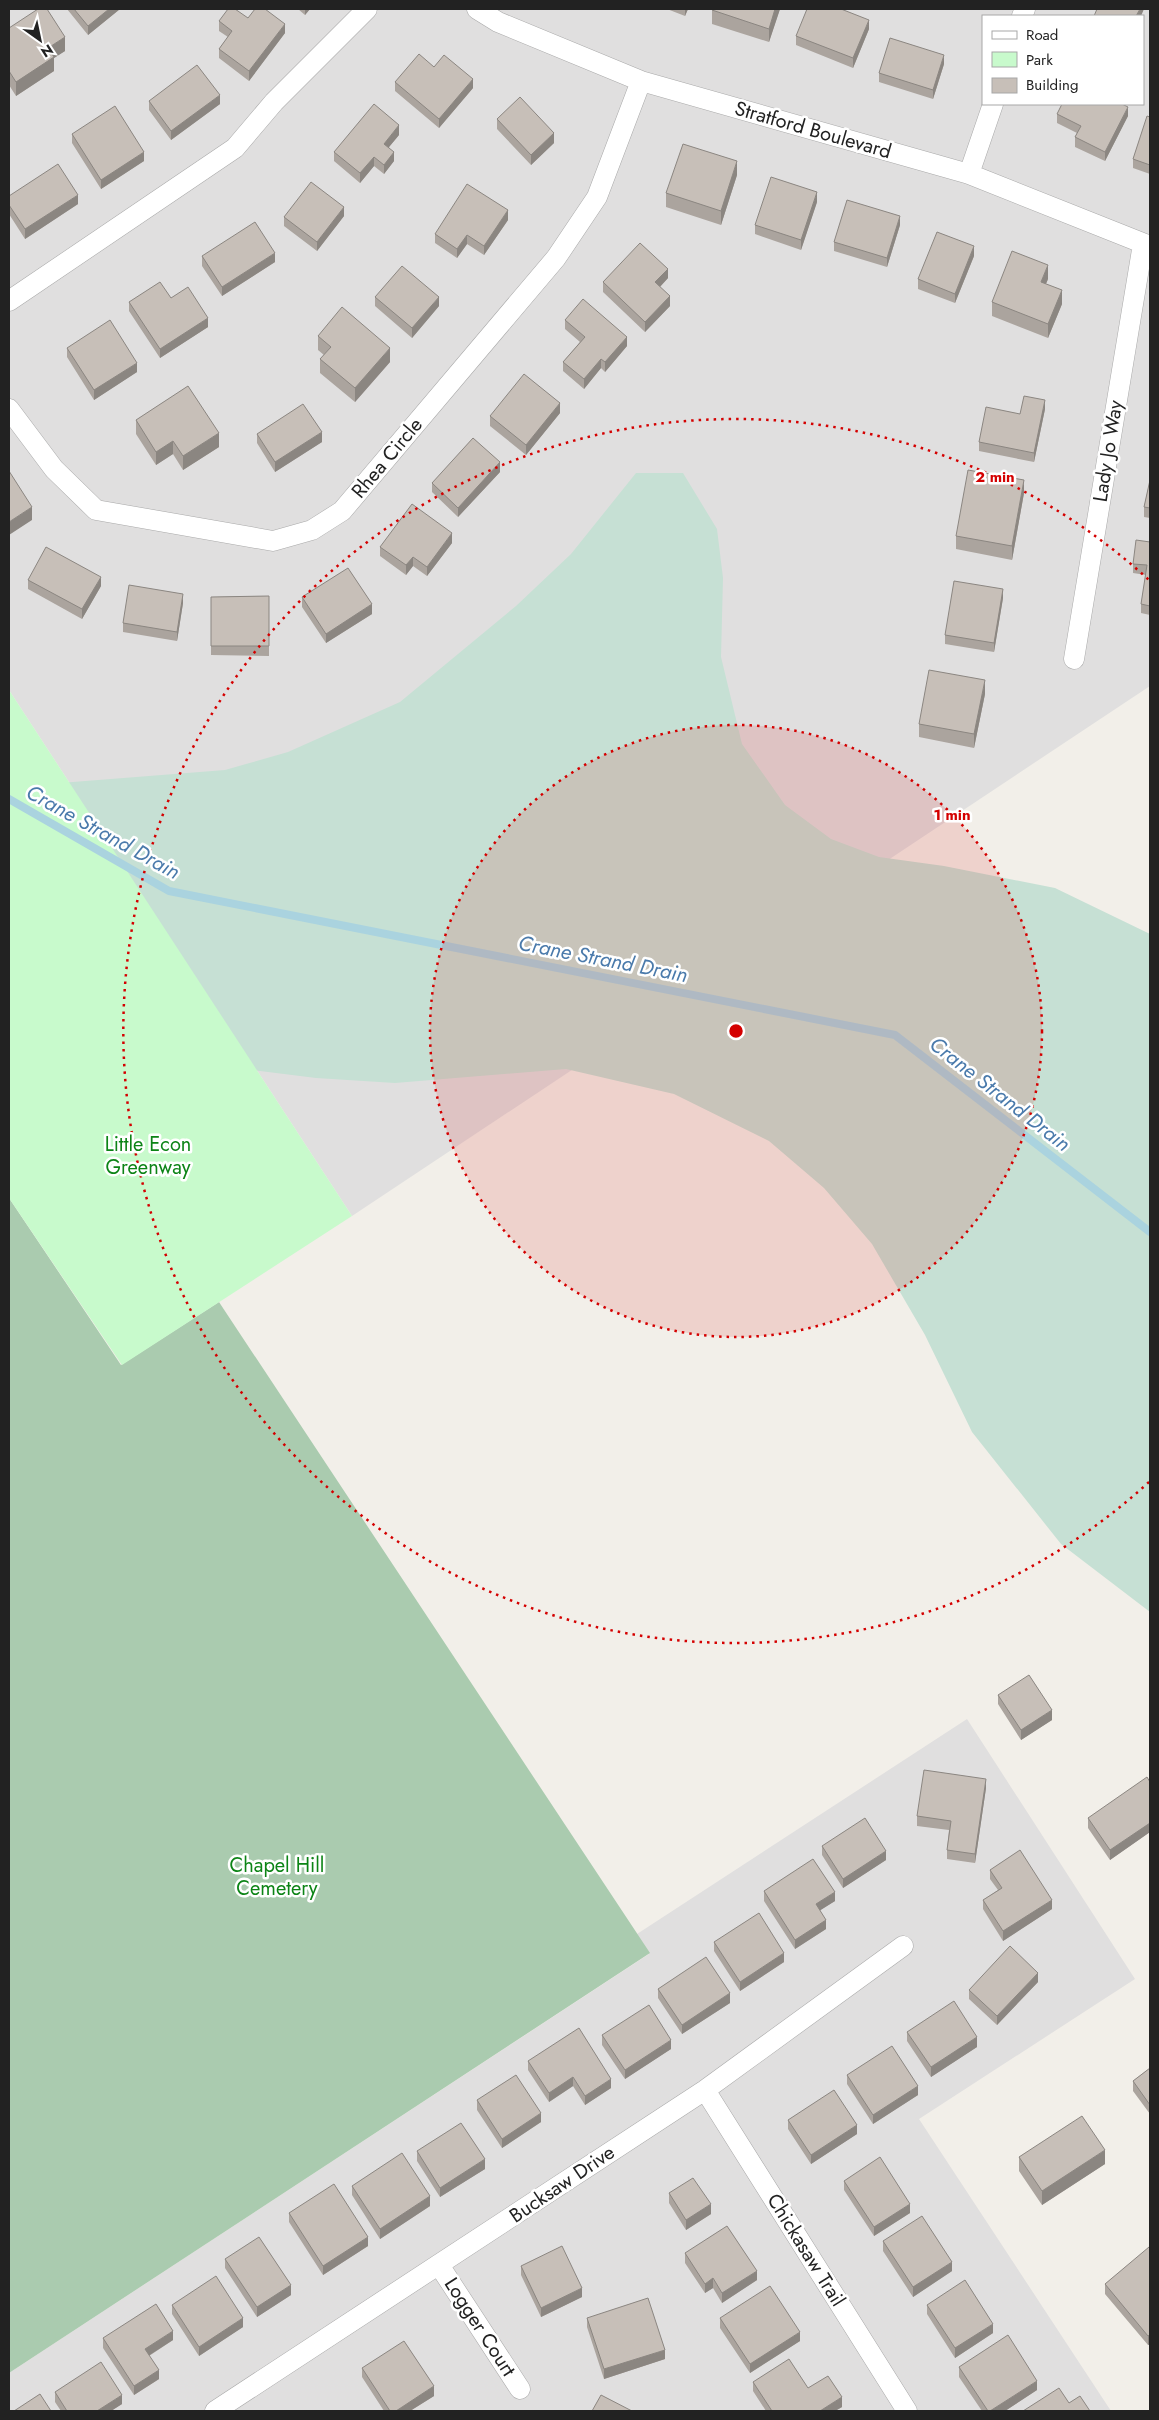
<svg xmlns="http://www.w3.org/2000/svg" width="1159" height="2420" viewBox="0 0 1159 2420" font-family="Jost,sans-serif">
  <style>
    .residential { fill: #e0dfdf; fill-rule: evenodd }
    .wetland { fill: #c6e0d4 }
    .cemetery { fill: #aacbaf }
    .park { fill: #c8facc }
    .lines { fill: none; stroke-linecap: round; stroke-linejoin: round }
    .stream { stroke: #aad3df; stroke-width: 8 }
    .street-casing { stroke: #a9a9a9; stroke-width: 21 }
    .street { stroke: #fff; stroke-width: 20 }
    .wall { fill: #aba49e }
    .shaded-wall { fill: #8b8681 }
    .building { fill: #c7bfb8; stroke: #8b8681 }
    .ring { fill: none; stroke: #d40000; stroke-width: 2.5; stroke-dasharray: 2.5 5 }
    .labels { text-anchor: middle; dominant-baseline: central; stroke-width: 5; stroke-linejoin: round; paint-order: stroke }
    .street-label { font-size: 20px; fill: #222; stroke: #fff }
    .park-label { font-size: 20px; fill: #0c8416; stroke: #fff }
    .water-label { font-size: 21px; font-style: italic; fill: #4a7aab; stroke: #fff }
    .centre { fill: #d40000; stroke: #fff; stroke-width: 2.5 }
    .ring-label { font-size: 15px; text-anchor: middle; font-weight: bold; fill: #d40000; stroke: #fff; stroke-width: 5; stroke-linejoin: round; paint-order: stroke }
  </style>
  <rect width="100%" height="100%" fill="#f2efe9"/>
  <path class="residential" d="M9 9H1150V686L352 1216 9 690ZM983 16H1143V104H983Z
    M967 1719 1135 1979 919 2119 1111 2411H9V2373L649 1954 637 1934Z"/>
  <path class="wetland" d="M636 473H683L717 529 723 578 721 657 742 744 785 805 831 839 879 857 944 866 1055 888 1150 934V1612L1061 1544 972 1432 925 1335 872 1244 824 1188 769 1141 674 1094 566 1069 395 1083 316 1078 252 1070 9 1201V794L60 783 225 770 288 752 400 702 516 606 571 554Z"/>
  <path class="cemetery" d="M9 1198 121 1365 219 1302 650 1953 9 2373Z"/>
  <path class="park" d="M9 690 352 1216 122 1365 9 1198Z"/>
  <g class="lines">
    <path class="stream" d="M9 799 169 891 895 1035 1150 1232"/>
    <g class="street-casing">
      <path id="street" d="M477 9 498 22 641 81 969 174 1150 246
        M1022 16 1025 9
        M969 174 993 104
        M9 301 235 148 274 102 367 9
        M9 409 54 469 96 510 273 541 312 530 342 511 556 258 597 197 641 81
        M1074 659 1143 244
        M705 2090 907 2411
        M439 2265 520 2389
        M215 2411 705 2090 903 1946"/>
    </g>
    <use href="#street" class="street"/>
  </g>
  <path class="wall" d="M67 9H120L88 35Z
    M298 9H310L305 15Z
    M667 9H688L685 16Z
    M780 9 769 42 712 24V10Z
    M248 18 285 33 249 81 219 58V49L228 37 219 31V21Z
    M9 28 65 51 54 58V71L16 96 9 85Z
    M869 29 853 68 796 45V36Z
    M944 64 933 99 879 82V73Z
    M434 67 473 88 439 128 395 91V82Z
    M149 101 220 104 171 140 149 110Z
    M1057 114 1128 116 1105 161 1075 147V137L1077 133 1057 123Z
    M1150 117V174L1133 168V159Z
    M497 119 554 143 531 165 497 129Z
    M72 134 144 161 101 189 72 143Z
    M399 135 389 147 394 161 384 174 374 166 360 183 334 161V152Z
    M737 175 721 225 666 207V193Z
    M9 196 78 204 25 239 9 214Z
    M817 202 801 250 755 234V225Z
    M344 216 317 251 284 226V217Z
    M508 220 484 255 467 244 457 258 435 243V234Z
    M900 225 887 267 834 251V242Z
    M202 256 275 262 222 296 202 266Z
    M974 256 955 303 918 289V279Z
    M668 278 660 287 670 306 645 332 603 292V282Z
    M1048 279 1046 284 1062 304 1048 338 992 316V302Z
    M375 297 439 306 412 338 375 306Z
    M129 302 208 327 160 358 129 311Z
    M565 320 627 346 605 372 601 368 584 389 563 371V362L580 342 565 329Z
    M318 336 390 362 355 402 320 373V359L324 355 318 350Z
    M67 348 137 372 94 400 67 357Z
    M1045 409 1034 462 979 451V442L1020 414Z
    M560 413 526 455 490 426V416Z
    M136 420 219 447 183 470 173 454 156 465 136 434Z
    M257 434 322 442 275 472 257 443Z
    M500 472 458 517 432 492V483Z
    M1150 480V518L1144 517V507Z
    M1024 493 1012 560 956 549V536Z
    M1150 542V615L1141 613V604L1146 575 1133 573V564Z
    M452 543 427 576 413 566 406 575 380 556V547Z
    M28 580 101 586 82 619 28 589Z
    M269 596V656L211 655V597Z
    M302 597 372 614 326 643 302 607Z
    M1003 598 994 652 945 644V635Z
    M183 603 177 641 123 632V623Z
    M985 694 974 748 919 737V724Z
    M998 1695 1052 1720 1021 1740 998 1704Z
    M1150 1782V1832L1110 1860 1088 1828V1818Z
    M986 1788 975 1863 947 1859V1850L949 1830 917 1826V1816Z
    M822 1846 886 1860 843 1888 822 1855Z
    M990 1870 1052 1909 1003 1941 983 1909V1900L998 1890 990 1879Z
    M764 1891 835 1901 820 1910 826 1929 795 1949 764 1901Z
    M714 1942 784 1962 740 1991 714 1951Z
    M1038 1982 997 2025 969 1999V1990Z
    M658 1989 730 2003 682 2034 658 1998Z
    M907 2032 977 2047 931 2077 907 2041Z
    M602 2035 671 2049 625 2079 602 2045Z
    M528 2061 611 2088 585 2105 573 2086 549 2102 528 2070Z
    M1150 2068V2114L1133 2091V2081Z
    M847 2075 918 2095 873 2124 847 2084Z
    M477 2100 541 2122 502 2148 477 2110Z
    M788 2120 857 2134 811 2164 788 2129Z
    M417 2151 485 2169 440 2197 417 2161Z
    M1019 2157 1105 2164 1042 2205 1019 2171Z
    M844 2181 910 2213 874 2236 844 2190Z
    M352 2186 430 2206 380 2239 352 2195Z
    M669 2193 711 2214 686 2230 669 2203Z
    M289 2213 368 2246 323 2275 289 2222Z
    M883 2241 952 2271 913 2297 883 2251Z
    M1150 2249V2344L1148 2345 1105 2294V2284Z
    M685 2253 757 2280 722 2303 713 2288 705 2293 685 2263Z
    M225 2259 291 2295 257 2317 225 2268Z
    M521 2266 582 2297 541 2317 521 2275Z
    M172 2305 243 2327 199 2356 172 2314Z
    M927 2305 993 2333 955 2358 927 2314Z
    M587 2318 665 2359 604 2379 587 2327Z
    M720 2318 800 2341 750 2373 720 2328Z
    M103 2338 173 2340 149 2356 159 2379 134 2395 103 2348Z
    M959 2367 1037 2390 1005 2411H982L959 2377Z
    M362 2368 434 2396 410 2411H384L362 2377Z
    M753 2382 808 2388 842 2407 835 2411H766L753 2391Z
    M55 2392 122 2404 111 2411H61L55 2402Z"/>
  <path class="shaded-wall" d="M109 9H120L88 35V26Z
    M305 9H310L305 15Z
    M685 9H688L685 16Z
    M775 9H780L769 42V29Z
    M1140 9H1144L1141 16H1136Z
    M869 20V29L853 68V58Z
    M285 24V33L249 81V71Z
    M65 37V51L54 58V71L16 96V82L48 48Z
    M944 55V64L933 99V90Z
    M473 79V88L439 128V119Z
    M220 95V104L171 140V131Z
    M1128 107V116L1105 161V152Z
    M399 125V135L384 153V144Z
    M554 133V143L531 165V155Z
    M144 152V161L101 189V180Z
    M394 152V161L384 174V165Z
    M374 157V166L360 183V173Z
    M737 161V175L721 225V211Z
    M817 192V202L801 250V240Z
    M78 195V204L25 239V229Z
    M344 207V216L317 251V242Z
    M508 210V220L484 255V246Z
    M900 216V225L887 267V258Z
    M467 235V244L457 258V249Z
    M974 246V256L955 303V294Z
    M275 253V262L222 296V287Z
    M1048 265V279L1041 295V282Z
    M668 269V278L655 292V282Z
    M1062 290V304L1048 338V324Z
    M670 296V306L645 332V322Z
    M439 297V306L412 338V328Z
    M208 318V327L160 358V349Z
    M627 337V346L605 372V362Z
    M390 348V362L355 402V388Z
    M601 359V368L584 389V379Z
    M137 363V372L94 400V390Z
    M1045 400V409L1034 462V453Z
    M560 403V413L526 455V445Z
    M322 432V442L275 472V462Z
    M219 433V447L183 470V456Z
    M173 441V454L156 465V452Z
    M500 462V472L458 517V508Z
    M1024 480V493L1012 560V546Z
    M32 507V520L9 535V522Z
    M452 533V543L427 576V567Z
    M413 557V566L406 575V565Z
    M101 577V586L82 619V609Z
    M1003 589V598L994 652V643Z
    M183 594V603L177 641V632Z
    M372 604V614L326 643V634Z
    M985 680V694L974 748V734Z
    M1052 1710V1720L1021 1740V1730Z
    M986 1779V1788L975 1863V1854Z
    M1150 1823V1832L1110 1860V1850Z
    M886 1851V1860L843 1888V1879Z
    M835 1892V1901L816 1913V1904Z
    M1052 1900V1909L1003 1941V1931Z
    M826 1920V1929L795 1949V1940Z
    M784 1953V1962L740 1991V1982Z
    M1038 1973V1982L997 2025V2016Z
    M730 1993V2003L682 2034V2025Z
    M977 2037V2047L931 2077V2067Z
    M671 2040V2049L625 2079V2070Z
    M573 2077V2086L549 2102V2093Z
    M611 2079V2088L585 2105V2096Z
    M918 2086V2095L873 2124V2115Z
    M541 2113V2122L502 2148V2139Z
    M857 2125V2134L811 2164V2155Z
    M1105 2150V2164L1042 2205V2191Z
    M485 2159V2169L440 2197V2188Z
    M430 2196V2206L380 2239V2229Z
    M711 2204V2214L686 2230V2220Z
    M910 2204V2213L874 2236V2227Z
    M368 2237V2246L323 2275V2266Z
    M952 2262V2271L913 2297V2287Z
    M757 2271V2280L722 2303V2293Z
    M713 2278V2288L705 2293V2284Z
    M291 2285V2295L257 2317V2307Z
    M582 2288V2297L541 2317V2308Z
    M243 2318V2327L199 2356V2347Z
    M993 2324V2333L955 2358V2348Z
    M173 2331V2340L145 2358V2349Z
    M800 2332V2341L750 2373V2364Z
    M1150 2334V2344L1148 2345V2336Z
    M665 2350V2359L604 2379V2369Z
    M159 2370V2379L134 2395V2386Z
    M1037 2381V2390L1005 2411H990Z
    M434 2386V2396L410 2411H396Z
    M122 2395V2404L111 2411H97Z
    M842 2397V2407L835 2411H820Z"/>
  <path class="building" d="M38 9H47L65 37 48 48 54 57 16 82 9 71V28Z
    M74 9H109L88 26Z
    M228 9H235L248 18 255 9H265L285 24 249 71 219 49 232 31 219 21Z
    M712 9H775L769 29 712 10Z
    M807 9H841L869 20 853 58 796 36Z
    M1097 9H1140L1136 16H1094Z
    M890 38 944 55 933 90 879 73Z
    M419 54 434 67 444 55 473 79 439 119 395 82Z
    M197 65 220 95 171 131 149 101Z
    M520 97 554 133 531 155 497 119Z
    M374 104 399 125 384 144 394 152 384 165 374 157 360 173 334 152Z
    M1062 104H1122L1128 107 1105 152 1075 137 1081 126 1057 114Z
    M115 106 144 152 101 180 72 134Z
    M1147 116 1150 117V165L1133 159Z
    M683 144 737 161 721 211 666 193Z
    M58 164 78 195 25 229 9 205V196Z
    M771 177 817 192 801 240 755 225Z
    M311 182 344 207 317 242 284 217Z
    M467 184 508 210 484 246 467 235 457 249 435 234Z
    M847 200 900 216 887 258 834 242Z
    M255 222 275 253 222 287 202 256Z
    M937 232 974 246 955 294 918 279Z
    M640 243 668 269 655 282 670 296 645 322 603 282Z
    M1012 251 1048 265 1041 282 1062 290 1048 324 992 302Z
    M402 266 439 297 412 328 375 297Z
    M160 282 171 298 188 287 208 318 160 349 129 302Z
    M583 299 627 337 605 362 601 359 584 379 563 362 585 337 565 320Z
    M342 307 390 348 355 388 320 359 331 347 318 336Z
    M110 320 137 363 94 390 67 348Z
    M524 374 560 403 526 445 490 416Z
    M188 386 219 433 183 456 173 441 156 452 136 420Z
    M1024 396 1045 400 1034 453 979 442 986 407 1020 414Z
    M303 404 322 432 275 462 257 434Z
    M473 438 500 462 458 508 432 483Z
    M968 470 1024 480 1012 546 956 536Z
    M9 471 32 507 9 522Z
    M1150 480V508L1144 507Z
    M412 504 452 533 427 567 413 557 406 565 380 547Z
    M1136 540 1150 542V606L1141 604 1147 565 1133 564Z
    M46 547 101 577 82 609 28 580Z
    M348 568 372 604 326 634 302 597Z
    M954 581 1003 589 994 643 945 635Z
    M129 585 183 594 177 632 123 623Z
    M269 596V646H211V597Z
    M929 670 985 680 974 734 919 724Z
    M1029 1675 1052 1710 1021 1730 998 1695Z
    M924 1770 986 1779 975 1854 947 1850 951 1821 917 1816Z
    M1147 1777 1150 1782V1823L1110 1850 1088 1818Z
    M865 1818 886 1851 843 1879 822 1846Z
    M1020 1850 1052 1900 1003 1931 983 1900 1002 1888 990 1870Z
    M813 1859 835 1892 816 1904 826 1920 795 1940 764 1891Z
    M759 1913 784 1953 740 1982 714 1942Z
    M1010 1946 1038 1973 997 2016 969 1990Z
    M706 1957 730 1993 682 2025 658 1989Z
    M954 2001 977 2037 931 2067 907 2032Z
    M649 2005 671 2040 625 2070 602 2035Z
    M579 2028 611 2079 585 2096 573 2077 549 2093 528 2061Z
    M892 2046 918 2086 873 2115 847 2075Z
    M1150 2068V2105L1133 2081Z
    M516 2075 541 2113 502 2139 477 2100Z
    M834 2090 857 2125 811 2155 788 2120Z
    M1082 2116 1105 2150 1042 2191 1019 2157Z
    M461 2123 485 2159 440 2188 417 2151Z
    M402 2153 430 2196 380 2229 352 2186Z
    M880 2157 910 2204 874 2227 844 2181Z
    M693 2178 711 2204 686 2220 669 2193Z
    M334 2184 368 2237 323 2266 289 2213Z
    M922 2216 952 2262 913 2287 883 2241Z
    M727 2226 757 2271 722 2293 713 2278 705 2284 685 2253Z
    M259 2237 291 2285 257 2307 225 2259Z
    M562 2246 582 2288 541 2308 521 2266Z
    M1149 2247 1150 2249V2334L1148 2336 1105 2284Z
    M216 2276 243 2318 199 2347 172 2305Z
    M965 2280 993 2324 955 2348 927 2305Z
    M770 2286 800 2332 750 2364 720 2318Z
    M648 2298 665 2350 604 2369 587 2318Z
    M156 2304 173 2331 145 2349 159 2370 134 2386 103 2338Z
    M1008 2335 1037 2381 990 2411H988L959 2367Z
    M404 2341 434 2386 396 2411H390L362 2368Z
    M789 2359 808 2388 828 2376 842 2397 820 2411H772L753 2382Z
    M101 2362 122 2395 97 2411H67L55 2392Z
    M1059 2388 1069 2403 1080 2396 1090 2411H1023Z
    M40 2394 51 2411H14Z
    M601 2395 632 2411H592Z"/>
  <circle cx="736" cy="1031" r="306" fill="#d40000" fill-opacity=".12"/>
  <g class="ring">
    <circle cx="736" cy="1031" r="306"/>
    <path d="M1149 1482A612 612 0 1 1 1149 580"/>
  </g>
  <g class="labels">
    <g class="street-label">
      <text transform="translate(813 130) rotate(16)">Stratford Boulevard</text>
      <text transform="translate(1108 451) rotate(-81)">Lady Jo Way</text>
      <text transform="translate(387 458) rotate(-50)">Rhea Circle</text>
      <text transform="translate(562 2184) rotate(-34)">Bucksaw Drive</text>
      <text transform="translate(806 2250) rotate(58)">Chickasaw Trail</text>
      <text transform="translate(480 2327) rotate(57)">Logger Court</text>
    </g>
    <g class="park-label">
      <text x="148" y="1144">Little Econ<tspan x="148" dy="23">Greenway</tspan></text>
      <text x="277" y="1865">Chapel Hill<tspan x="277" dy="23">Cemetery</tspan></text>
    </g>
    <g class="water-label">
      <text transform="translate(103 832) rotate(29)">Crane Strand Drain</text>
      <text transform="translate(603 959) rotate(11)">Crane Strand Drain</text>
      <text transform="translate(1000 1094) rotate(38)">Crane Strand Drain</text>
    </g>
  </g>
  <circle cx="736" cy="1031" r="8" class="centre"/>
  <g class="ring-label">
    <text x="995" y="482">2 min</text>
    <text x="952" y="820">1 min</text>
  </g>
  <rect width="1159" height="2420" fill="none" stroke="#222222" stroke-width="20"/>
  <rect x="982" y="15" width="162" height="90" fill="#ffffff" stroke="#a7a7a7"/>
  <rect x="992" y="31" width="25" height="8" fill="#ffffff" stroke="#a7a7a7"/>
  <text x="1026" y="40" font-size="15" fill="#222222">Road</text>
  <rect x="992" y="52" width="25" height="15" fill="#c8facc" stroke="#a7a7a7"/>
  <text x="1026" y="65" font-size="15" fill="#222222">Park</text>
  <rect x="992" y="78" width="25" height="15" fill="#c7bfb8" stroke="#a7a7a7"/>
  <text x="1026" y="90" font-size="15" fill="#222222">Building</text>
  <g transform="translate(40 40) rotate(147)" stroke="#ffffff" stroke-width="4" paint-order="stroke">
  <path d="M0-4L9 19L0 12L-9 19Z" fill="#222222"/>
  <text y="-8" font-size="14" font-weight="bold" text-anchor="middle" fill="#222222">N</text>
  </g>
</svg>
